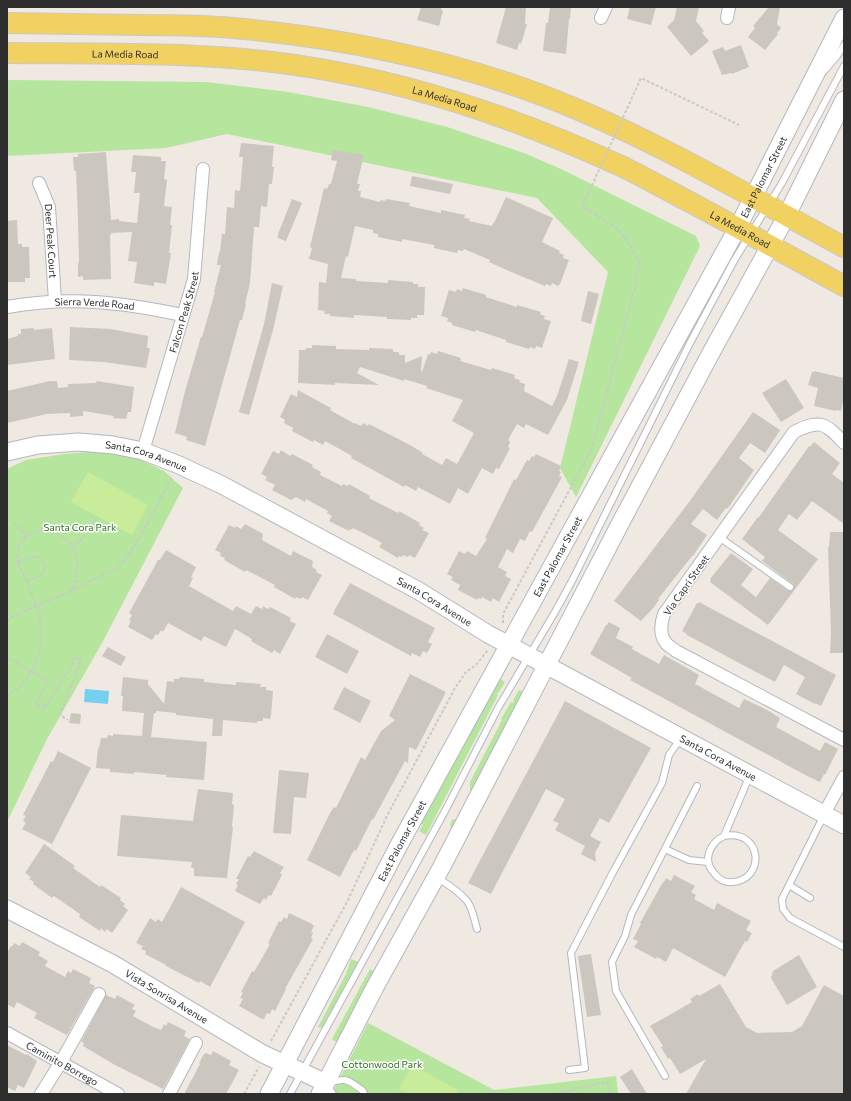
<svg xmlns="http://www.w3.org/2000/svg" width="851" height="1101" viewBox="0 0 851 1101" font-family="Commissioner,sans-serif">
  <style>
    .green { fill: #b6e59e }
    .pitch { fill: #c9ec9a }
    .water { fill: #75cff0 }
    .building { fill: #cbc7bf }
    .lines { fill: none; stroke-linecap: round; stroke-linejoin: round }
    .lane-casing { stroke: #b4b7c1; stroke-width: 8 }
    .street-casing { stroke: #b4b7c1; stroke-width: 14 }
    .secondary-casing { stroke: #b4b7c1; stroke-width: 19 }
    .primary-casing { stroke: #c9c9c9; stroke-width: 22 }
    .path { stroke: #c9c9c9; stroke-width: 2; stroke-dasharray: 3 2; stroke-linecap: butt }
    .lane { stroke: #fff; stroke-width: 6 }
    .street { stroke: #fff; stroke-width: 12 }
    .secondary { stroke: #fff; stroke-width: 17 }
    .primary { stroke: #f2d163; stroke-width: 20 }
    .path-bridge { stroke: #c9c9c9; stroke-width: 2; stroke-dasharray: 3 2; stroke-linecap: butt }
    .labels { text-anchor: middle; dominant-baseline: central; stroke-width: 3; stroke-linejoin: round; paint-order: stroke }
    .street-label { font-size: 10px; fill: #2e2e2e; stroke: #fff }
    .park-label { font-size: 10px; fill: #2c6e1b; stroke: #fff }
  </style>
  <rect width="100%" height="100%" fill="#efe9e1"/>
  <path class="green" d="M7 80 206 82 288 92 368 107 447 127 524 153 561 169 696 236 700 246 576 497 560 468 608 272 537 198 227 134 166 148 7 156Z
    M100 451 141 460 164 471 183 488 102 643 47 739 7 822V469L26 460 64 454Z
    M501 679 505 682 499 692H498L497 694 498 695 426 835 419 831 423 825 420 823 491 692Z
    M519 690 523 692 520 699 484 766 454 834 450 825 452 820 459 818 470 798V782L502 720 501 719 511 702 513 703 514 701 513 700Z
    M351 959 358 962 322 1028 318 1027 346 974Z
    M370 969 377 973 339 1044 332 1039Z
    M368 1023 494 1090 616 1076 618 1094H332Z"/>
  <path class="pitch" d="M88 472 148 505 132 535 71 502Z
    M412 1065 458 1090 456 1094H409L399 1089Z"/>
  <path class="water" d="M85 689 109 691 108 704 84 702Z"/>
  <path class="building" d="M421 7H442L441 10 443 11 439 26 417 20Z
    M506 7H526L525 24H527L521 44 519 43 517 50 496 43Z
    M550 7H571L570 19 569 18 566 54 543 51 546 23H548Z
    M630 7H656L651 25 627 19Z
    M677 7H699L696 21 704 31 702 33 709 41 691 56 667 27 674 20Z
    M769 7H780L777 24 781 28 777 33 778 34 765 50 748 37 755 28 753 26Z
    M741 45 749 67 732 74 731 73 722 75 712 51 723 47 725 51Z
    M241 143 274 146 272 167H274L272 184H269L267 207 261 206 259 227H254L250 283 245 304H246L242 320H240L205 446 186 440 187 437 175 433 185 391 201 337H202L207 320 215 292H214L221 265H217L219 252H220L222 234H225L227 207 234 208 235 190 240 191 243 157H239Z
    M333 150 364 155 357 184H360L358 191H361L360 197 380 202V200L385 201 386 199 410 203 409 206 441 213V210L465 215 464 218 470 219 469 221 492 226 493 223H494L506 197 553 218 542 242 560 251 559 253 564 255 563 258 569 260 560 284 558 286 552 283 551 286 546 284 545 286 509 271 489 262 490 260 464 249 463 251 458 250 457 253 434 248V245L402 239V242L378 237V234L373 233V230L355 226 348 257 346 256 341 278 356 279V281L388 283V280L413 282V284H418V287H425L424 315H417V318H411V320L387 319V317L354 315V318L343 317 330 316V314H324L325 311 318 310 319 282 326 283 328 264 309 259 312 248 310 247 324 188 327 189 329 184H331L337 161 331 160Z
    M106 152 111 220 119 219V221L137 223 140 193H134L136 172H131L133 155 161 157V161H166L164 179 167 180 164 206 172 207 170 225H172L169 253H171L166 284 154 282V286L134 283 137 262 128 261 132 232 111 233V235H110L111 279 83 280V276L78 277V263H79L78 219 76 171H74L73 157H78V154Z
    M412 176 453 184 450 194 410 186Z
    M292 199 302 203 286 241 278 238V234Z
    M17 220 18 244H22V247H29L30 278H25V282H7V221Z
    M272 283 283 286 273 330 249 415 239 412 264 324Z
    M463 288 486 295V297L517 307V305L541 312 540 314 545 316 544 319 551 321 542 348 536 346 535 349 530 347 529 349 506 342V340L476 330 475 332 452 325V323L447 321 448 318 441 316 449 290 456 292 457 289 462 291Z
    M588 291 599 294 591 324 581 321Z
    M70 327 111 329 148 336 147 348H150L146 368 104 362 69 360Z
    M34 328V330L52 328 55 359 7 365V339L18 336V334H21V329Z
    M312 345 336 346V349L369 350V348L393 349V352H399V355H405V363L422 356 421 372H422L428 354 430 355 431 352 437 354 438 351 461 358 460 361 491 370 492 368 515 375 514 378 520 380 519 382 525 384 524 391 552 406 557 396 569 359 579 362 567 400 548 435 526 424 524 428 517 424 508 440 510 442 508 447 510 448 499 469 496 468 493 474 482 468 468 494 458 488 450 504 418 487 416 491 405 485 404 487 351 458 352 456 325 441 323 445 314 440 313 442 292 431 293 428 284 423 285 420 280 417 291 394 297 397 298 390 331 408 330 410 355 424V423L361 426 363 423 368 426 369 424 410 445 423 453 422 454 442 465 446 458 457 464 474 433 452 421 463 400 426 388 427 386 404 379V381L360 367 357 373 379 385 335 383V385L298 383 299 350H306V348H312Z
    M814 371 844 378V398L841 411 836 410V411L814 406 818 388 808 385 812 372H814Z
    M786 379 804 408 781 422 762 393Z
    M50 381H57L58 388 68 387V384L96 383 97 381 134 387 131 412H128L126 419 113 418 114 416 83 411V416L70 417V413L47 414 7 423V391Z
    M753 412 780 430 777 435 765 453 750 443 739 458 754 470 728 508 725 509 717 520 703 509 691 524 707 535 693 556H692L658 599 659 600 654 607 641 621 614 601 692 498Z
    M814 442 840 463 832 474 844 483V524L812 501 797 520 789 514 778 530 818 559 768 625 710 582 711 580 710 579 731 553 753 569 741 585 756 597 770 578 788 591 793 590 794 587 793 584 762 561 765 557 742 539 758 517H759L809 446 810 447Z
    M281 450 290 456 292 454 313 465 312 467 321 472 320 475 342 486 343 484 348 486 349 484 370 496 369 498 398 513 399 511 420 523 419 525 424 528 422 530 429 533 415 558 409 555 408 557 403 555 402 557 399 556 398 558 379 547 382 543 373 538 353 528 352 530 350 529 349 531 329 521 332 516 327 513 328 511 306 499 305 502 296 497 291 500 272 490 275 485 265 480 267 477 261 474 273 451 279 454Z
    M536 454 561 466 559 471 561 472 559 476 562 477 532 532 530 531 525 541 520 539 513 553 507 549 498 567 507 572 505 576 511 579 499 602 493 598 491 602 482 597 481 599 478 598 477 600 458 590 460 585 451 580 453 577 447 574 459 551 465 554 467 551 476 556 487 539 485 538 514 479 516 480 527 460 529 461 532 456 534 457Z
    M245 524 263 534 262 540 291 556 293 551 313 561 312 567 317 570 316 572 322 575 308 600 302 597 301 599 296 597 295 599 274 587 275 585 256 575 246 570 245 572 224 560 225 558 220 556 221 553 215 550 229 525 235 528 236 526 241 529Z
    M830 532H844V653H830L831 632 828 547H829Z
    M166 550 196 567 191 577 193 578 189 586 233 611 236 606 251 614 256 606 262 609 263 606 268 609 270 607 291 618 290 621 296 624 280 654 274 650 272 653 251 641 252 639 235 629 226 647 204 636 201 641 168 623 163 632 161 630 158 635 156 634 152 640 128 627 131 621 129 620 132 615 129 613 158 560H160Z
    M350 583 435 628 428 642 432 644 427 653 423 651 420 657 412 653 411 656 333 614 334 611Z
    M699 602 836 675 821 706 815 703V704L796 694 805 677 784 665 775 682 687 635V634L682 631 697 603H699Z
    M609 622 620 628 616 638 633 647 632 649 659 664 664 655 687 668 699 675 695 684 739 708 744 699 769 711 780 718 776 727 820 751 825 742 838 749 825 775 824 774 820 782 807 776 630 680 632 678 590 654 606 625H607Z
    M327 634 359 651 347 674 315 657Z
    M108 647 126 657 121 666 102 656Z
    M410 674 446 692 416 750 409 747 408 763 405 761 373 820 372 819 356 851 354 850 340 877 307 860 330 813 334 807 336 808 361 757 365 760 381 731 395 720 389 716Z
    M123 677 148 680V684L164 704 167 681 174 682V679H179L180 677 204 679V682L225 684 236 685V682L261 684 260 687H266V690L273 691 271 716 270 719 263 718V721H257V723L223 720 222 736H212L213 719 176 715V713L156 711V713H154L151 737 207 742 204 780 166 777 167 775 134 772V774L110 772V769L96 768 98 748H99L101 738H107L108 735 113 736V734L142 736 144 713 122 711 123 696H121Z
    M344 687 371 701 360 723 333 709Z
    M565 701 651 748 609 823 600 818 590 836 601 842 595 853 596 862 581 854 585 846 555 830 559 823 553 821 565 799 546 789 491 894 468 883Z
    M71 713 81 714 80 724 69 723Z
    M58 751 91 768 52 844 22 829 26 823 23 821 26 816 23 815 51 761 53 762Z
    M279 770 309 773 306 798 294 797 291 834 273 833Z
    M198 789 233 793 232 804 234 805 232 827H233L227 878 194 876V868H191L192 862 117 856 121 815 193 821Z
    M44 844 75 866 73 868 100 887 101 885 121 898 120 900 125 904 123 906 128 910 112 933 107 929 105 932 101 928 100 931 79 917 80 914 54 896 52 898 33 884 34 882 29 879 31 877 25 873Z
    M254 851 284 867 280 873 282 875 271 896 269 895 266 900 264 898 260 904 235 891 238 885 236 884 239 879H236L248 856 250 857Z
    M674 875 695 886 691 892 696 895 694 899 714 910 717 903 751 921 746 930 752 933 747 942 745 941 725 977 673 948 666 962 657 957 656 959 634 947 638 941 633 939 641 924 640 923 663 882H664L666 878 671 881Z
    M181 887 245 922 210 987 200 981 199 983 166 966V965L145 954 146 951 141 949 143 946 136 943 150 918 156 922 158 919 162 922Z
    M289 913 312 924 314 926 311 932 313 933 311 938 313 939 285 989H286L275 1011 272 1009 270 1014 267 1013 264 1019H262L239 1006 243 999 240 998 243 993 241 992 252 971 254 972 270 944 268 943 279 921 281 922 284 917 287 919Z
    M22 942 40 952 38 955 48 961 45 966 65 977 68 971 71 973 73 969 91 978 89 983 95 986 94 988 67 1035 34 1018 37 1013 17 1002 14 1008 7 1004V953L11 946H13L14 943 20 946Z
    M591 954 601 1015 587 1017 578 956Z
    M799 955 817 987 787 1005 771 978 773 971Z
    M720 984 746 1027 757 1033 792 1032 802 1026 824 985 844 996V1094H686L706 1059 680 1074 670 1058 668 1059 661 1047 663 1046 650 1026 692 1002 690 999 698 994 699 996Z
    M106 995 115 999 117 995 135 1005 132 1009 136 1011 133 1016 153 1027 161 1030 164 1024 166 1026 168 1022 186 1031 184 1036 190 1039 163 1089 115 1065 83 1046 84 1043 81 1042Z
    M7 1045 26 1055 27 1054 37 1061 24 1088 18 1085 15 1091 7 1087Z
    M213 1051 231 1061 229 1065 239 1070 226 1094H184L200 1064H199L203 1055 206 1053 211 1055Z
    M632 1069 647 1094H631L620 1077Z"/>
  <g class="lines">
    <g class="lane-casing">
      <path id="lane" d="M825 70 837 56 844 45
        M719 537 790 587
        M824 815 782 899 783 909 790 918 844 947
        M724 836C764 829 765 881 732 882 725 883 718 879 714 873 702 860 710 843 724 836L750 775
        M665 849 689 860 708 862
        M436 877C447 884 459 891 467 901 473 909 474 919 477 929
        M789 885 810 898
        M569 1070 585 1068 571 953 612 874 662 783 669 755 681 738
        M665 1076 616 991 612 962 625 936 631 915 697 786
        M290 1094 445 811 498 708 555 612 573 579 690 343 735 259 782 183 844 66
        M333 1094 326 1083C347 1078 346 1078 363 1091L364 1094"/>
    </g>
    <g class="street-casing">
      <g id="street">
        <path d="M601 18 606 7"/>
        <path d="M727 18 729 7"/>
        <path id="s1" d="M39 183 49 207 55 301"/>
        <path id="s2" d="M7 307C70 296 121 302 182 315"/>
        <path d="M844 443C825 423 821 419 794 432L664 614C661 622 659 635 666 643 668 646 673 648 676 651L844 740"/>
        <path id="s3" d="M143 451 194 279 203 169"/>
        <path d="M824 814 844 777"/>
        <path id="s4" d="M7 1033 118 1094"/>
        <path d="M41 1094 61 1062 99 994"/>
        <path d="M169 1094 196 1043"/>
      </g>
    </g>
    <g class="secondary-casing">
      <g id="secondary">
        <path id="s5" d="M7 452 38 445 79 442 113 445 143 451 179 465 222 485 419 591 488 634 546 665 844 825"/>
        <path id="s6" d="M7 909 113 964 263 1054 326 1083"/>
        <path id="s7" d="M269 1094 399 845 738 227 844 18"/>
        <path d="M320 1094 375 987 441 868 621 522 712 351 786 217 844 100"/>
      </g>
    </g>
    <g class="primary-casing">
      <g id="primary">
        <path d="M7 23C51 24 96 24 140 25 171 25 202 25 233 28 336 37 447 59 544 96 649 136 745 194 844 247"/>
        <path id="s8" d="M7 53C108 54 209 51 308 67 417 84 521 120 621 166 642 176 663 188 684 199 737 227 791 257 844 286"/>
      </g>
    </g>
    <path class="path" d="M14 523 27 536
      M72 547C86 537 90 531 97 516
      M18 562 34 556 38 557 44 562 45 568 41 575 26 581
      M7 621 15 615 73 590 117 568 124 561 140 537 172 477
      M503 623V614L592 448 635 287
      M7 658 48 680 36 704 44 709 76 658 81 660 60 715 68 720
      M7 696C12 692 18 689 22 685 37 668 45 642 40 619 36 601 25 579 18 562 18 559 17 555 18 552 22 523 60 526 72 547 80 560 77 576 73 590
      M271 1041 347 902 387 816 455 688 466 672 476 665 488 650
      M244 1094 259 1067
      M553 1094 607 1082 610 1094"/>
    <use href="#lane" class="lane"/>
    <use href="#street" class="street"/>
    <use href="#secondary" class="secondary"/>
    <use href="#primary" class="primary"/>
    <path class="path-bridge" d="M635 287 639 262 627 240 616 228 594 213 582 207 641 78 739 125"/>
  </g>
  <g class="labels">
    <g class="street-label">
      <text stroke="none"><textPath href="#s8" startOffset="118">La Media Road</textPath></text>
      <text stroke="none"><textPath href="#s8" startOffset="442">La Media Road</textPath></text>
      <text stroke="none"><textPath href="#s7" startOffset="1042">East Palomar Street</textPath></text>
      <text stroke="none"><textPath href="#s8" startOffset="766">La Media Road</textPath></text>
      <text stroke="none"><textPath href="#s1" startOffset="60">Deer Peak Court</textPath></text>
      <text stroke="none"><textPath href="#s2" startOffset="88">Sierra Verde Road</textPath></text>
      <text stroke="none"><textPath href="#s3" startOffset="145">Falcon Peak Street</textPath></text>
      <text stroke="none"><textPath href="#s5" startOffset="142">Santa Cora Avenue</textPath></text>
      <text stroke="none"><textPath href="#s7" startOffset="610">East Palomar Street</textPath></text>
      <text transform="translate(686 585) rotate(-55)">Via Capri Street</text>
      <text stroke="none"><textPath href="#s5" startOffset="466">Santa Cora Avenue</textPath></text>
      <text stroke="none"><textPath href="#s5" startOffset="790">Santa Cora Avenue</textPath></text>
      <text stroke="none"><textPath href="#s7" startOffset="286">East Palomar Street</textPath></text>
      <text stroke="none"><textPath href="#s6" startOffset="182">Vista Sonrisa Avenue</textPath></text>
      <text stroke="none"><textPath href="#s4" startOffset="63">Caminito Borrego</textPath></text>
    </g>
    <g class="park-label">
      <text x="80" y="527">Santa Cora Park</text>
      <text x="382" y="1064">Cottonwood Park</text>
    </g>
  </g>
  <rect width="851" height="1101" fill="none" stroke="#2e2e2e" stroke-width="16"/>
</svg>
